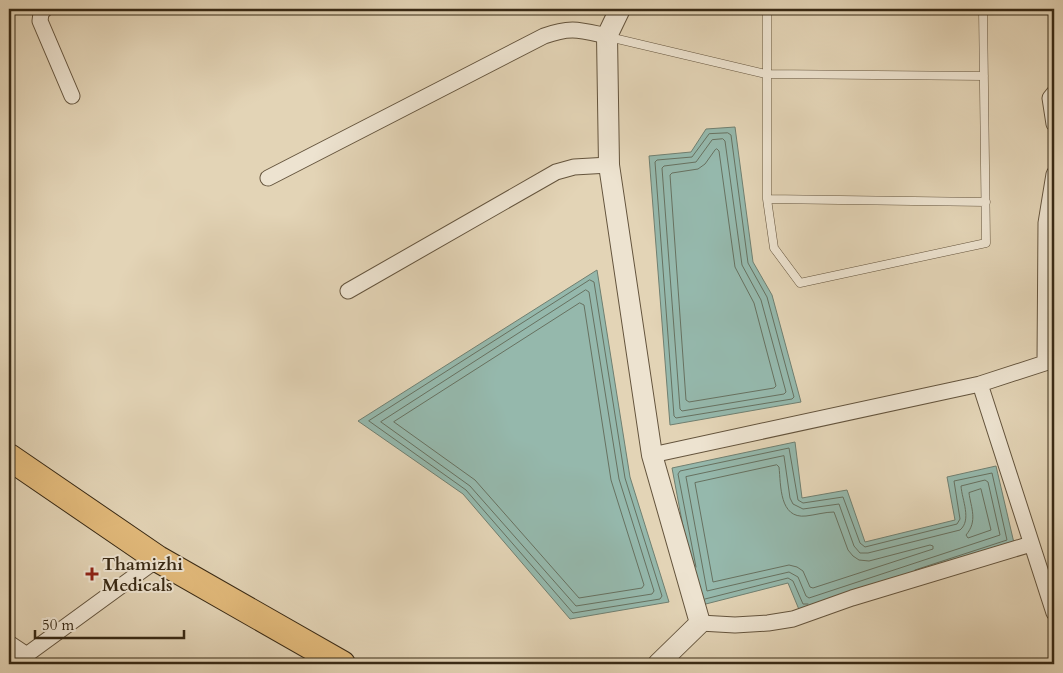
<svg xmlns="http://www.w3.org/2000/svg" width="1063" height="673" viewBox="0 0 1063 673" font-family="Cardo,serif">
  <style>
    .water { fill: #95b8ac; stroke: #707f70 }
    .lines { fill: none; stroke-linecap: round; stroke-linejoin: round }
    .shore { stroke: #677160; stroke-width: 1 }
    .service-casing { stroke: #64543d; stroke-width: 9 }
    .minor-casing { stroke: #64543d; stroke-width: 17 }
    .tertiary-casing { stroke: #64543d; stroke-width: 22 }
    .trunk-casing { stroke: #392a15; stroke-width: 28 }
    .service { stroke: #ede3d0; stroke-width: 8 }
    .minor { stroke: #ede3d0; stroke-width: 15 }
    .tertiary { stroke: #ede3d0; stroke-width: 20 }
    .trunk { stroke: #e2ba7b; stroke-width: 26 }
    .poi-dot { fill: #8f2418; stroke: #ede3d0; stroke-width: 2 }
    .labels { text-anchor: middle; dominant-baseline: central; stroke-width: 4; stroke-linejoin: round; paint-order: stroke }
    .poi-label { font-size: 18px; font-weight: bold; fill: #392a15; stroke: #ede3d0; text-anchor: start }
  </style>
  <rect width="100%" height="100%" fill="#e3d4b6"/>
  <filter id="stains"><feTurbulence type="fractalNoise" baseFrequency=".004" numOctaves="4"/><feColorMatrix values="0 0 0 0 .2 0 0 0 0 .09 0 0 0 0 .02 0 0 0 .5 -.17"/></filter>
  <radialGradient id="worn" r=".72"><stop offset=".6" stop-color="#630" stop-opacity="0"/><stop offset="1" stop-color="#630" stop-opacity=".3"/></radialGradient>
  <path class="water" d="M735 127 753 262 772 295 801 402 670 425 649 156 691 152 706 129Z
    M597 270 630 477 669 602 570 619 463 494 358 421Z
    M795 442 802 498 847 490 865 542 955 520 947 477 996 466 1014 543 800 612 788 583 698 606 672 468Z"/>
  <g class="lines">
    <path class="shore" d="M728 133 731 135 748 263 767 297 794 397 792 399 676 418 674 416 655 162 657 160 692 157 709 134Z
      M723 139 725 141 742 265 761 300 786 392 784 394 682 411 680 409 662 168 664 166 696 162 712 140Z
      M717 149 719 151 735 267 754 303 776 386 774 388 689 402 686 400 670 175 672 173 698 169 705 164 715 150Z
      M590 280 594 282 625 478 662 596 660 599 573 613 466 490 369 421Z
      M586 290 589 292 619 479 654 591 652 594 576 606 470 486 381 422Z
      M580 303 584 305 611 480 644 585 642 588 579 598 475 480 394 422Z
      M784 456 790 498 793 504 803 509 839 504 854 546 860 553H868L960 530C972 520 962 500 961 486L985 480 988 482 1000 535 809 598 806 596 798 577 789 572 707 591 686 477Z
      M777 465 779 467C781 485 779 519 806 516 815 515 825 512 834 512L848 550 853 556 859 560 869 561 930 545 933 546V549L813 588 810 587 803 571 797 567 789 565 713 582 695 483Z
      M981 489 991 530 968 538 966 535C978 521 971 508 969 493Z
      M696 567 678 474 680 471 789 448 798 500 803 503 843 497 860 543 865 547 957 524 960 519 954 481 992 473 1007 540 915 570
      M705 599 788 578 793 581 803 604H808"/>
    <g class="service-casing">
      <path id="service" d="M767 9V199L774 248 800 283 986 243 983 9
        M609 37 766 74 984 76
        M767 199 986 202"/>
    </g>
    <g class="minor-casing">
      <path id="minor" d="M45 9 41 13 40 21 72 96
        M1054 93 1050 98 1054 124
        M268 178 544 36C571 26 580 30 607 36
        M348 291 556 172 574 167 609 165
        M1045 362 1046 223 1054 174
        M980 384 1054 613
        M652 455 980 384 1054 360
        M700 623 735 625 768 623 793 619 852 598 1031 544
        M9 643 27 655
        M14 664 158 559"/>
    </g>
    <g class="tertiary-casing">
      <path id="tertiary" d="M620 9 607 36 609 165 652 455 700 623 658 664"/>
    </g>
    <g class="trunk-casing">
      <path id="trunk" d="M9 457 158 559 342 664"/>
    </g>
    <use href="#service" class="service"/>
    <use href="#minor" class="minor"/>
    <use href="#tertiary" class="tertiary"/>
    <use href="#trunk" class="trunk"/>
  </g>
  <path class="poi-dot" d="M89.5 566.5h5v5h5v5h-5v5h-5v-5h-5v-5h5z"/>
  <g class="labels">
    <g class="poi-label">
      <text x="102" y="564">Thamizhi<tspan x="102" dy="21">Medicals</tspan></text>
    </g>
  </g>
  <rect width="1063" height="673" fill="none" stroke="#e3d4b6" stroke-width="30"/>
  <rect x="10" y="10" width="1043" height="653" fill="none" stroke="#392a15" stroke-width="2.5"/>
  <rect x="15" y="15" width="1033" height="643" fill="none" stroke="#392a15"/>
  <path d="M35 630v8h149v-8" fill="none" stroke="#392a15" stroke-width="2.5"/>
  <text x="42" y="630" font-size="15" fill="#392a15" stroke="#ede3d0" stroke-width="4" paint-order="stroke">50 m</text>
  <rect width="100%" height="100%" filter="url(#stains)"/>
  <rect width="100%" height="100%" fill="url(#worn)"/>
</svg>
